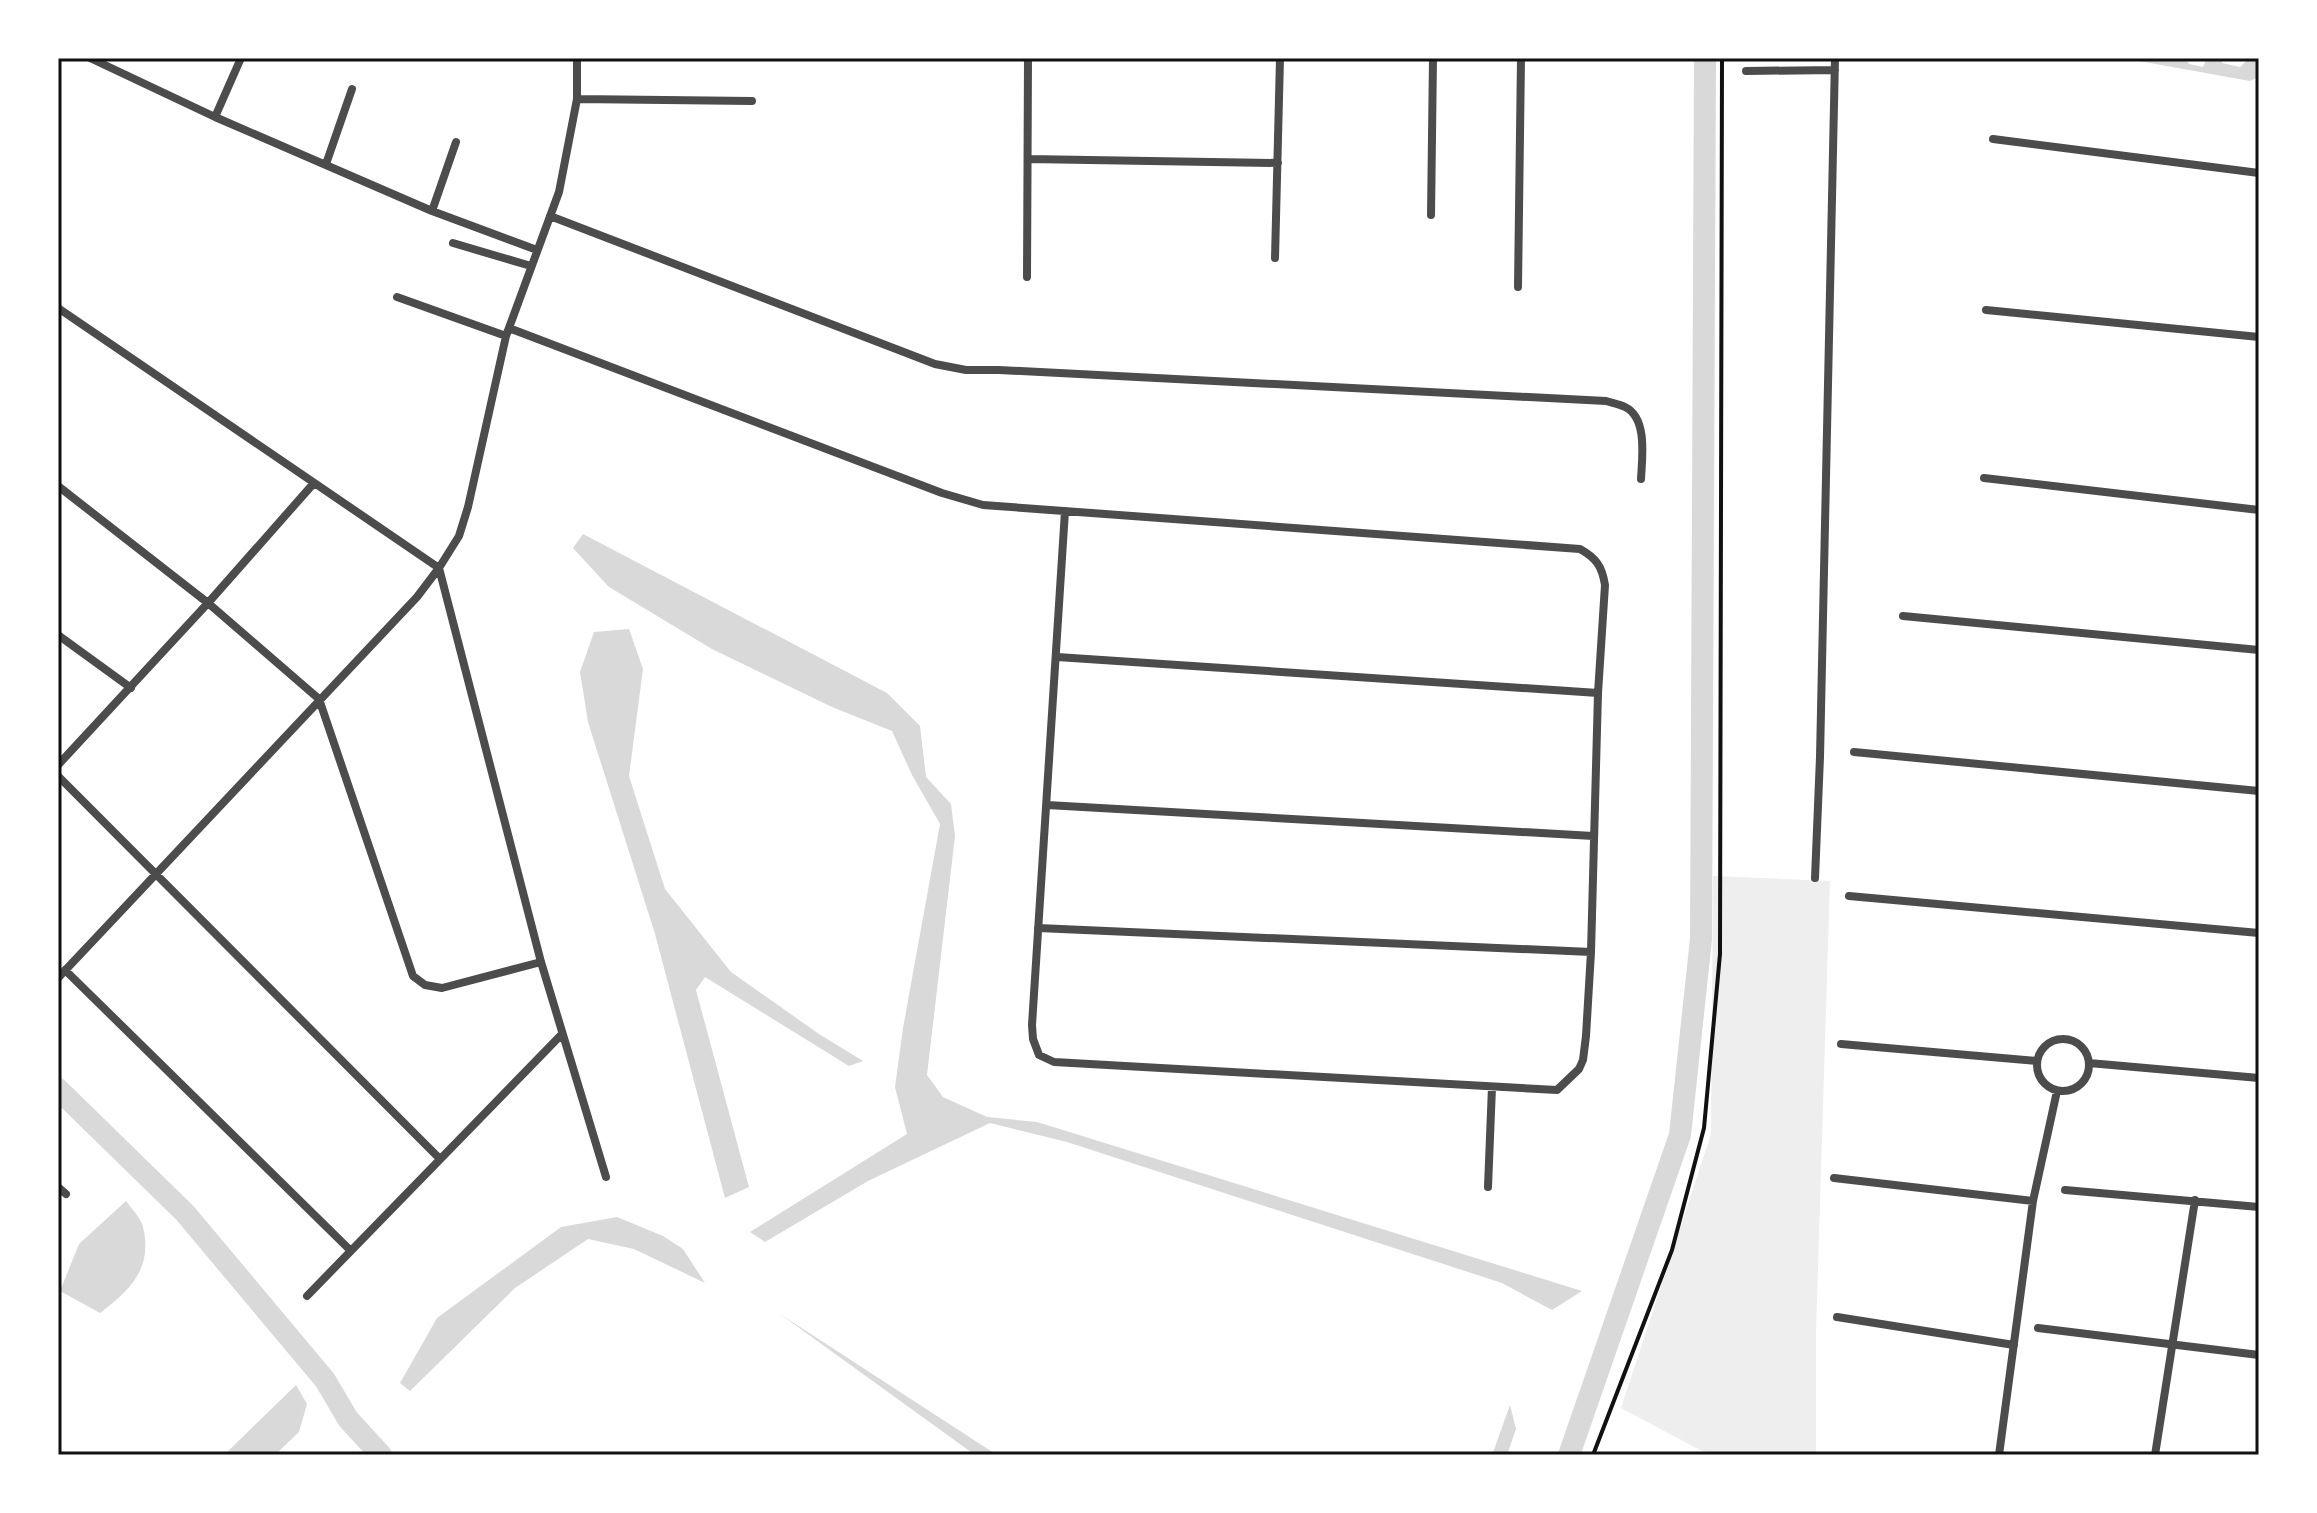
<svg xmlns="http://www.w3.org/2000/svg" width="2317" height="1513" viewBox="0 0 2317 1513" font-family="Ubuntu,sans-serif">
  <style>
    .green { fill: #eee }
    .water { fill: #d9d9d9 }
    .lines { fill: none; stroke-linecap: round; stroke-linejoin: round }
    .canal { stroke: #d9d9d9; stroke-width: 22 }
    .path { stroke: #111; stroke-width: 4 }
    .minor { stroke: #4c4c4c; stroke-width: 8 }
    .neatline { fill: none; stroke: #111; stroke-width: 3 }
  </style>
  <rect width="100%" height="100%" fill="#fff"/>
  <path class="green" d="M1713 876 1830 881 1816 1332V1455H1718L1700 1450 1621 1408 1711 1134Z"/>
  <path class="water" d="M2122 58H2185L2189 64 2203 67 2207 58H2222V63L2240 67 2249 58H2259V77L2250 81Z
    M583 534 887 693 920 726 926 777 951 804 955 836 927 1075 943 1097 987 1117 1037 1122 1582 1291 1552 1310 1502 1283 1067 1142 990 1123 868 1181 765 1242 750 1232 907 1134 895 1087 903 1028 940 824 912 775 892 731 832 707 712 649 609 587 573 548Z
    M629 629 643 669 629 776 665 889 731 972 819 1034 863 1061 849 1066 705 977 696 990 749 1187 725 1198 655 934 588 722 580 672 594 632Z
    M126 1201C131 1208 141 1218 143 1227 153 1269 130 1290 100 1313L60 1291 79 1244Z
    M617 1217 663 1236 683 1249 705 1283 634 1249 588 1239 515 1288 410 1391 400 1383 437 1318 561 1227Z
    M780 1314 997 1455H975Z
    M296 1385 307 1404 299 1432 275 1455H224Z
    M1510 1405 1516 1429 1507 1455H1492Z"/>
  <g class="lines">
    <path class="canal" d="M58 1089 185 1213 325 1380 348 1419 381 1455
      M1569 1455 1680 1135 1701 939 1705 58"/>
    <path class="path" d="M1593 1455 1672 1250 1704 1128 1720 954 1722 58"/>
    <path class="minor" d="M90 58 215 117 432 211 537 250
      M1746 71 1835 70
      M577 99 752 101
      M215 117 241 58
      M1993 139 2259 173
      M1028 159 1278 163
      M326 164 352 89
      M432 211 456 142
      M1431 215 1433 58
      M550 216 935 364 966 370H999L1606 401C1612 403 1619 404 1625 407 1648 418 1642 458 1641 479
      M453 243 531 266
      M1275 258 1280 58
      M1027 277 1028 58
      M1518 287 1521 58
      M397 297 506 336
      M58 308 439 568 541 962 606 1177
      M1986 310 2259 337
      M509 328 942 493 983 505 1580 549C1596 558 1602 566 1605 585L1598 693 1591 952 1586 1036 1583 1060 1579 1069 1557 1090 1054 1062 1039 1055 1033 1039 1032 1025 1065 511
      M1984 478 2259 510
      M58 486 208 603 319 699 413 976 425 985 442 988 541 962
      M1903 616 2259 650
      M58 635 131 688
      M1057 657 1598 693
      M1854 752 2259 791
      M58 765 208 603 314 483
      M58 776 439 1158
      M1047 805 1593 836
      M1815 878 1820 757 1835 58
      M1849 896 2259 933
      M1038 928 1591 952
      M65 970 350 1250
      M58 978 417 597 439 568 459 536 468 507 506 336 559 192 577 99V58
      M2037 1065a26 26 0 1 1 52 0a26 26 0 1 1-52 0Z
      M1841 1044 2037 1061
      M2089 1063 2259 1078
      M1834 1178 2033 1201
      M58 1187 66 1194
      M1488 1187 1492 1087
      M2065 1190 2259 1207
      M307 1296 562 1034
      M1837 1317 2014 1345
      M2038 1328 2259 1355
      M1999 1455 2033 1201 2057 1091
      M2155 1455 2195 1200"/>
  </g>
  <rect width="2317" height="1513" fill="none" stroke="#ffffff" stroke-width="120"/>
  <rect x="60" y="60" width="2197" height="1393" class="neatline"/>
</svg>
